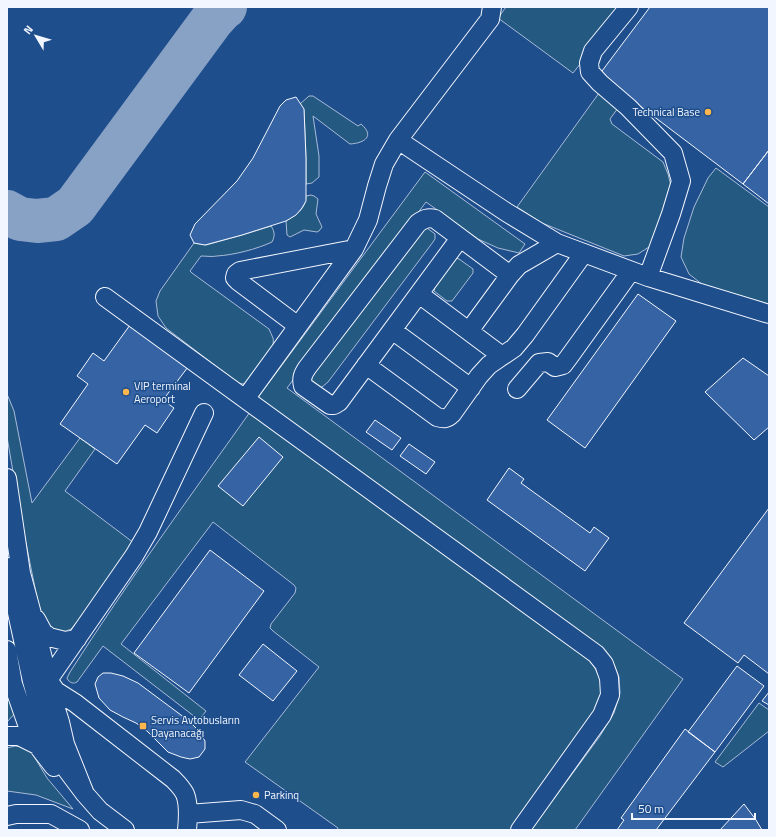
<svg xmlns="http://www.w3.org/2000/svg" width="776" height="837" viewBox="0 0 776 837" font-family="'Titillium Web',sans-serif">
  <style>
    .green { fill: #245a82; stroke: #a8bbd7 }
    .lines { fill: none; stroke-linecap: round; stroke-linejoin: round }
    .taxiway { stroke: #88a2c6; stroke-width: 44 }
    .building { fill: #3563a3; stroke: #f2f6ff }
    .minor-casing { stroke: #f2f6ff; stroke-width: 20 }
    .minor { stroke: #1f4e8c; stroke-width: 18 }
    .poi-dot { fill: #ffb74d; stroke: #1f4e8c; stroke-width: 1.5 }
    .labels { text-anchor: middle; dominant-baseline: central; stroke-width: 3; stroke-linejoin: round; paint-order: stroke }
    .poi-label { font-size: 11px; fill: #f2f6ff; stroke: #1f4e8c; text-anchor: start }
  </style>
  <rect width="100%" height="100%" fill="#1f4e8c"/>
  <path class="green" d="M506 7H625L573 73 498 18Z
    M599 93 618 108 610 119 612 124 663 162 668 174 671 186 656 238 649 247 638 254 624 256 542 223 517 207Z
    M309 96H313L358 126 361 124C375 136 365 143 350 144L313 116 319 156V177L312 183 306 184V158L304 110 300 104Z
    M716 168 769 207V304L703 285 689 274 681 257 684 238 694 207 708 178Z
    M425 172 525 244 519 253 498 248 478 239 426 202 287 388 683 679 575 830H531L600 736 614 713 620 693 619 677 614 664 601 651 256 400Z
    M311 195 314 196 318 199 316 214 322 227 319 231 317 232 304 230 290 237 287 235 286 221C296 215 306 209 306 196Z
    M271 226C275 232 275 236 272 242 257 249 234 255 217 256 212 257 206 256 201 256L190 271 192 273 269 329C270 332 272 335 273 338 276 353 257 371 248 382L243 384 238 383 166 328 158 316 156 301 160 291 194 243 206 245 242 235Z
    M427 228 435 234V239L433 242 328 382 322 387 319 388 311 383 310 374 418 230Z
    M456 258 459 259 473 269V273L452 301H447L434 291 435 286Z
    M7 394 14 411 32 503 80 438 95 449 65 491 134 543 78 621 71 629 59 634 47 627 40 613 21 518 7 437Z
    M250 412 584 655 594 666 600 679 603 694 597 710 512 830H337L338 828 245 762 319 667 273 631 270 628 271 624 295 593 296 588 294 585 213 522 121 644 206 711 199 720 103 646 77 682C73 684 71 683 68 680L67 678 70 672C127 583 189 498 250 412Z
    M11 687 17 711 7 722V703Z
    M759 703 769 710V731L723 767 715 762Z
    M15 746 25 747 32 753 47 778 73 809 36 795 7 791V748Z"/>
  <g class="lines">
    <path class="taxiway" d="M7 212 20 219 37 221 56 219 75 206 212 20 222 9 225 7"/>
  </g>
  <path class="building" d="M650 7H769V150L743 184 599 75Z
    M296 97 304 109 306 158V201L302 208 296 215 286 221 242 235 205 245 194 243 190 235 195 224 237 181 253 158 280 106 286 100Z
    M769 150V204L743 184Z
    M638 294 676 321 585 448 547 420Z
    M130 325 188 367 163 400 174 408 157 433 145 425 117 464 60 424 88 384 77 376 93 353 104 361Z
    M743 358 769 376V427L754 440 705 392Z
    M375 420 401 438 392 450 366 432Z
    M259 437 283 457 243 506 218 486Z
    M409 444 435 462 426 474 400 456Z
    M509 468 524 479 521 483 590 533 594 527 609 538 585 571 487 500Z
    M769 508V674L744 655 738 663 684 623Z
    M210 550 264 591 189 693 134 653Z
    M263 644 297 671 273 701 239 675Z
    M737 666 764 686 715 752 688 732Z
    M103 673H111L123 676 138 683 189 721 197 729 205 741V749L199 757 190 759 181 757 168 752 147 731 136 723 123 717 110 710 99 698 95 684 98 677Z
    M769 692V705L762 701Z
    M685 729 715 752 656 830H617L624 820 621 818Z
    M744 804 756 820 762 830H720Z"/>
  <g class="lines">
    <g class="minor-casing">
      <path id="minor" d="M492 7 490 19 398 140 506 212 557 243 648 277 671 214 681 181 673 153 628 107 600 83 590 72 589 63 593 51 629 7
        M460 238 339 402 334 405H330L303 386C301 378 303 374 307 368L418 223C424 219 428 217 435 219L510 275
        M648 277 769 314
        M419 294 502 356
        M105 297 596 654 604 664 609 678 610 695 602 715 520 830
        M298 326 238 281 235 278 236 274 240 271 354 249
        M392 330 471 388
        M469 331 510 275 519 265 557 243
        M366 365 437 417C444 419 447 419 452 414L479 376 489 365 514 348 525 335 584 253
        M517 389 539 363 548 362 555 367 563 365 569 357 631 271
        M245 399 354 249 368 220 377 186 384 164 398 140
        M7 478 21 573 31 610 54 703 60 722 65 744 85 794
        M7 567 32 681 46 731 54 750 67 770 85 794 100 811 125 830
        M36 619 43 632 49 637 65 641 77 639
        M7 650 13 684 27 724 37 745 54 767
        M7 736H19L37 745
        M188 814 241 810 255 814 277 830
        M7 816 16 814H51L80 830
        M187 830C188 820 189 804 185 794 182 788 178 784 173 779L75 703 56 691 48 680 134 556 148 532 204 413"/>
    </g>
    <use href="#minor" class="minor"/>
  </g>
  <g class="poi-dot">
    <circle cx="708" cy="112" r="4"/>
    <circle cx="126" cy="392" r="4"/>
    <rect x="139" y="722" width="8" height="8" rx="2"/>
    <circle cx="256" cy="795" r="4"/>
  </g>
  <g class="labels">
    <g class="poi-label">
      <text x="700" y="112" text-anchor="end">Technical Base</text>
      <text x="134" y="386">VIP terminal<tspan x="134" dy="13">Aeroport</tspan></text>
      <text x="151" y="720">Servis Avtobusların<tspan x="151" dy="13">Dayanacağı</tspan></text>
      <text x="264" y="795">Parkinq</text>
    </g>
  </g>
  <rect width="776" height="837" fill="none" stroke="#f2f6ff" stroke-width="16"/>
  <g transform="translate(36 36) rotate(308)" stroke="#1f4e8c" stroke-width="3" paint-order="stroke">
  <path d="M0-3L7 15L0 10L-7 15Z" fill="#f2f6ff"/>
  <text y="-6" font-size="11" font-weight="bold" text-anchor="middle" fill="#f2f6ff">N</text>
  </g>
  <path d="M632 813v6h123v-6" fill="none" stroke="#f2f6ff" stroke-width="2"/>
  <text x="638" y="813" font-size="12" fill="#f2f6ff" stroke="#1f4e8c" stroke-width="3" paint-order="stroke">50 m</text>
</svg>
